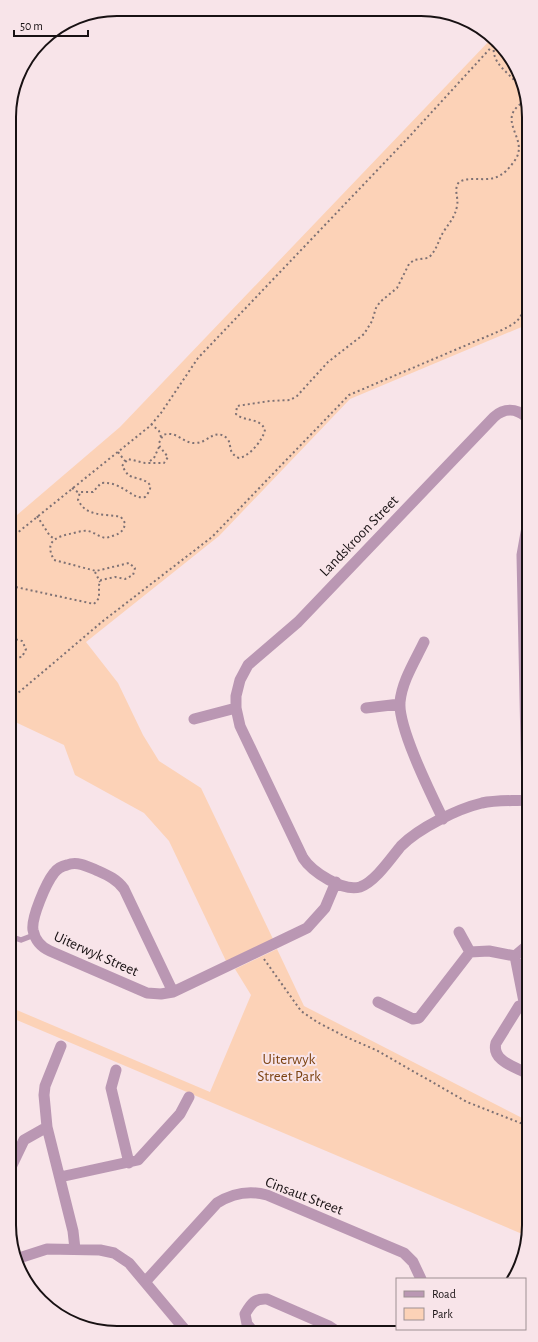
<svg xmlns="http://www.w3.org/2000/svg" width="538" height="1342" viewBox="0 0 538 1342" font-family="'Alegreya Sans',sans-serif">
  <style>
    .green { fill: #fcd2b7 }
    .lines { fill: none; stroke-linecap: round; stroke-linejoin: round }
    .path { stroke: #7e7174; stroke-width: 2; stroke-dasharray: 2 3; stroke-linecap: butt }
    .lane { stroke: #ba97b3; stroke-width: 5.5 }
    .street { stroke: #ba97b3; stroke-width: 11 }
    .labels { text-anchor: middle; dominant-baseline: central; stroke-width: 4; stroke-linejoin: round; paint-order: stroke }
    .street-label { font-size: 15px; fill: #181113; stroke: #f8e4e9 }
    .park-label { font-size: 15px; fill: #7c4312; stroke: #f8e4e9 }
    .rim { fill: none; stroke: #181113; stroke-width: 2 }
  </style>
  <rect width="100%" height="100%" fill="#f8e4e9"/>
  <path class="green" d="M492 38 497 41 525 89 526 317 524 326 350 399 219 536 86 642 118 683 143 735 159 761 201 788 273 939 226 961 169 841 144 813 75 775 64 745 11 720 10 521 120 427Z
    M277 949 304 1006 528 1121 529 1232 527 1236 12 1018V1008L210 1092 251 995 235 969Z"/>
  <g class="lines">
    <path class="path" d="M494 45C491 64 508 71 517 84 521 90 520 96 523 102
      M151 424 159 431 161 437
      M118 452 125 461
      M150 461 154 458 159 447
      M72 488 79 493
      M37 516 50 536 55 539
      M11 538 150 426 161 413 198 358 408 138 497 41
      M95 572 100 582
      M11 586 94 604 99 598V585L101 580 115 577 125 579 133 575 135 568 129 563 96 571 54 560C45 543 53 538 69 534 75 533 82 530 88 531 94 532 99 537 106 538 115 535 124 534 125 523L121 517C105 513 87 518 78 500L80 492H93L101 483C123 481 131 500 145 497 161 479 136 480 128 475L122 466 128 459 145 463H164L168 457 160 447 159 443 163 435C177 430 183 444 196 443 210 442 214 427 228 439 232 448 228 453 239 458 249 457 264 439 265 429 258 417 245 422 236 414L237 406 270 401 290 400 297 396 328 362 364 334 372 321 376 308 380 302 397 288 409 264 414 260 428 258C437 251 438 240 444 231 450 222 455 217 457 206 459 197 453 190 459 182 475 174 490 186 506 171 510 167 517 159 518 154 524 135 496 118 525 101
      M11 638 22 641 26 649 22 657 11 658
      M11 699 103 621 212 537 349 395 502 330C518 322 521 320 526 302
      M264 959 301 1011 317 1022 346 1037 376 1050 467 1102 523 1124 528 1130
      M529 1177V1197"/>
    <path class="lane" d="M12 937 21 940 34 935"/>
    <path class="street" d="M526 417C516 408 504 408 494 417L298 622 248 665 240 680 236 696V708L240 726 303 858C312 872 343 892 360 887 375 882 391 858 401 846 419 828 457 809 482 803 496 800 513 801 527 800
      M527 527 522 555 527 792
      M424 642C415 661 402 681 400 702 398 728 431 794 443 819
      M366 708 400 704
      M194 719 236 708
      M459 932 470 952
      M515 956 524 1002
      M515 956 528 945
      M173 992 124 889C117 879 107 875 96 870 87 866 77 861 67 865 62 866 57 869 54 873 46 883 31 918 33 930 35 940 41 947 50 951L147 993 161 994 173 992 307 928 325 908 336 882
      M378 1002 413 1019 419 1018 470 952 489 951 515 956
      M528 1002 519 1006 496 1043C491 1061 516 1067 528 1074
      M61 1046 45 1086 44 1095 47 1127 73 1231 75 1249
      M116 1070 111 1088 129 1163
      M12 1165 24 1140 47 1127
      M60 1177 138 1160 180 1114 189 1097
      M16 1259 47 1249 100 1250 114 1253 129 1263 186 1331
      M145 1282 217 1203C233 1193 249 1190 267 1195L404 1253 413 1262 421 1279
      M252 1330 247 1324 245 1314C251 1304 254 1298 267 1299L329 1326 335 1330"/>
  </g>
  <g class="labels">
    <g class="street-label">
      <text transform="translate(359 536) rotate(-46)">Landskroon Street</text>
      <text transform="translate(96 954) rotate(24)">Uiterwyk Street</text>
      <text transform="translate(304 1196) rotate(21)">Cinsaut Street</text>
    </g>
    <g class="park-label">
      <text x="289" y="1059">Uiterwyk<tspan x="289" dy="17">Street Park</tspan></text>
    </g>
  </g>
  <path d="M0 0H538V1342H0ZM117 16H421A101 101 0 0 1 522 117V1225A101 101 0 0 1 421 1326H117A101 101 0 0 1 16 1225V117A101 101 0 0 1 117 16Z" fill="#f8e4e9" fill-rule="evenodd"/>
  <path class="rim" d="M117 16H421A101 101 0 0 1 522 117V1225A101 101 0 0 1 421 1326H117A101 101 0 0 1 16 1225V117A101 101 0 0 1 117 16Z"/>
  <rect x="396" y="1278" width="130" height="52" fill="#f8e4e9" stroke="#9e9093"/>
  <rect x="404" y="1291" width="20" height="6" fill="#ba97b3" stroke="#9e9093"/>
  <text x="432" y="1298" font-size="12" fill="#181113">Road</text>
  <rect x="404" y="1308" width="20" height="12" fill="#fcd2b7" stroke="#9e9093"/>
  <text x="432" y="1318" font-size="12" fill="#181113">Park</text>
  <path d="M14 30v6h74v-6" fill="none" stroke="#181113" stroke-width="2"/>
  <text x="20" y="30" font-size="12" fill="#181113" stroke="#f8e4e9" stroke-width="3" paint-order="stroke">50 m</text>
</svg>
